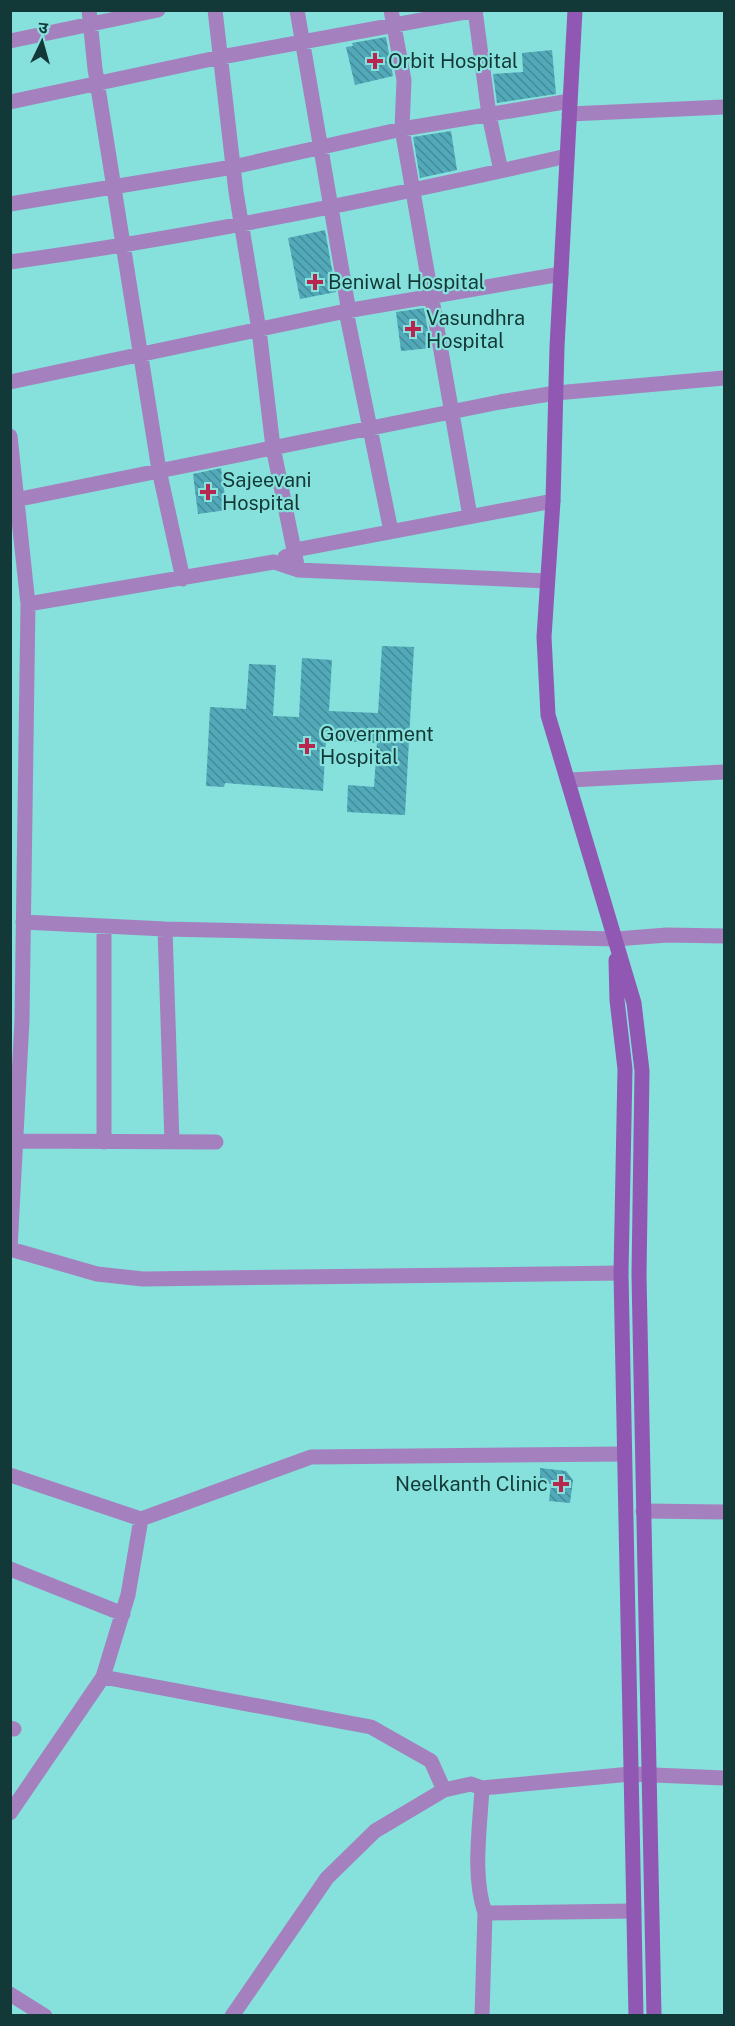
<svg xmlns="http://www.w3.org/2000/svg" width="735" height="2026" viewBox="0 0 735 2026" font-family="'Public Sans','Noto Sans Devanagari',sans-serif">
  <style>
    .building { fill: url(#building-back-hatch) }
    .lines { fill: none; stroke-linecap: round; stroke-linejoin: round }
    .street { stroke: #a580be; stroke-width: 15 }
    .secondary { stroke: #9057b3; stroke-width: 15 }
    .poi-dot { fill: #b7264e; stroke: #86e0db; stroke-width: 2 }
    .labels { text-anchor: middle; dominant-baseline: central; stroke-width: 4.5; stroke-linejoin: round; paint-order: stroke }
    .poi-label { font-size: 20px; fill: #123937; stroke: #86e0db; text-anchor: start }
  </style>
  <defs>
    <pattern id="building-back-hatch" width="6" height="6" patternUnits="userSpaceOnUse" patternTransform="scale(1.5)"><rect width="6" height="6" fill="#51a9b9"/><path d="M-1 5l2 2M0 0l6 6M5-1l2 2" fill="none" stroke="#428b97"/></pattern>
  </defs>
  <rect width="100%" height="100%" fill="#86e0db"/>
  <path class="building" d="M386 37 393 76 355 85 346 47 353 46 352 43Z
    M552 50 556 94 497 103 493 74 523 72 522 53Z
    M451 131 457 170 420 178 413 137Z
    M325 230 336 292 300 299 288 238Z
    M424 308 431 348 401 351 396 312Z
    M221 468 227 510 198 514 193 474Z
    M382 646 414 647 405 815 347 812 348 785 374 787 377 743 326 740 323 791 225 783 224 787 206 786 210 707 246 709 249 664 276 665 273 716 299 717 302 658 332 660 329 711 378 713Z
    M540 1468 566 1471 573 1480 570 1503 549 1501 551 1484H540Z"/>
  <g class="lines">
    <path class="street" d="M89 10 95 69 159 470 183 579
      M215 10 236 192 259 330 273 447 298 570
      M297 10 349 312
      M391 10 404 80 402 129 470 516
      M475 10 489 115 501 171
      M10 41 158 10
      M10 102 221 57 476 10
      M569 114 724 107
      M10 204 233 167 402 129 570 101
      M10 262C198 236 383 198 567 156
      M346 311 391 531
      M10 382 346 311 561 274
      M10 436 28 604 22 1020 10 1249
      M10 501 500 402 556 393 724 378
      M285 557 300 549 553 501
      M28 604 274 562 298 570 547 581
      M570 780 724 772
      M23 922 165 929 616 939 667 935 724 936
      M165 929 172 1142
      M16 1141 216 1142
      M104 1142V926
      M10 1249 97 1274 143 1279 621 1273
      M10 1475 141 1519 311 1457 624 1454
      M643 1511 724 1512
      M10 1569 123 1614
      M103 1677 128 1595 141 1519
      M10 1728 14 1729
      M482 1788C480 1828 472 1875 485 1913L482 2016
      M10 1813 103 1677 371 1727 431 1761 444 1790
      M485 1913 634 1911
      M10 1994 45 2016
      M232 2016 327 1878 375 1831 444 1790 471 1784 482 1788 631 1774 724 1778"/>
    <path class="secondary" d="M575 10 557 347 553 501 544 637 548 715 634 1003 642 1071 639 1275 654 2016
      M616 960 617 1000 625 1069 621 1273 636 2016"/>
  </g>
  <g class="poi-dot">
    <path d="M372 52h6v6h6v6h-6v6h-6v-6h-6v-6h6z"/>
    <path d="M312 273h6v6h6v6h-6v6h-6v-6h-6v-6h6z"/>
    <path d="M410 320h6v6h6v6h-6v6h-6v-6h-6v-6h6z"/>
    <path d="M205 483h6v6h6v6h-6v6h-6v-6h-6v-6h6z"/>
    <path d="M304 737h6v6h6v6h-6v6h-6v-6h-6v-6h6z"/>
    <path d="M558 1475h6v6h6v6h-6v6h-6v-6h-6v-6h6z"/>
  </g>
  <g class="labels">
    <g class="poi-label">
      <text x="388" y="61">Orbit Hospital</text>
      <text x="328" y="282">Beniwal Hospital</text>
      <text x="426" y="318">Vasundhra<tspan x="426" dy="23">Hospital</tspan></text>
      <text x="222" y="480">Sajeevani<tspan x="222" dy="23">Hospital</tspan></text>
      <text x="320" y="734">Government<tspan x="320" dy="23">Hospital</tspan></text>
      <text x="548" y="1484" text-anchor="end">Neelkanth Clinic</text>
    </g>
  </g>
  <rect width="735" height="2026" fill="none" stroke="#123937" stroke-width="24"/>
  <g transform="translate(42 42) rotate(5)" stroke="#86e0db" stroke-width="4.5" paint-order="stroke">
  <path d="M0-4.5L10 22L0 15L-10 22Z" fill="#123937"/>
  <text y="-9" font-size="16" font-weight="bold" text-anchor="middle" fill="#123937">उ</text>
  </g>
</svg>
